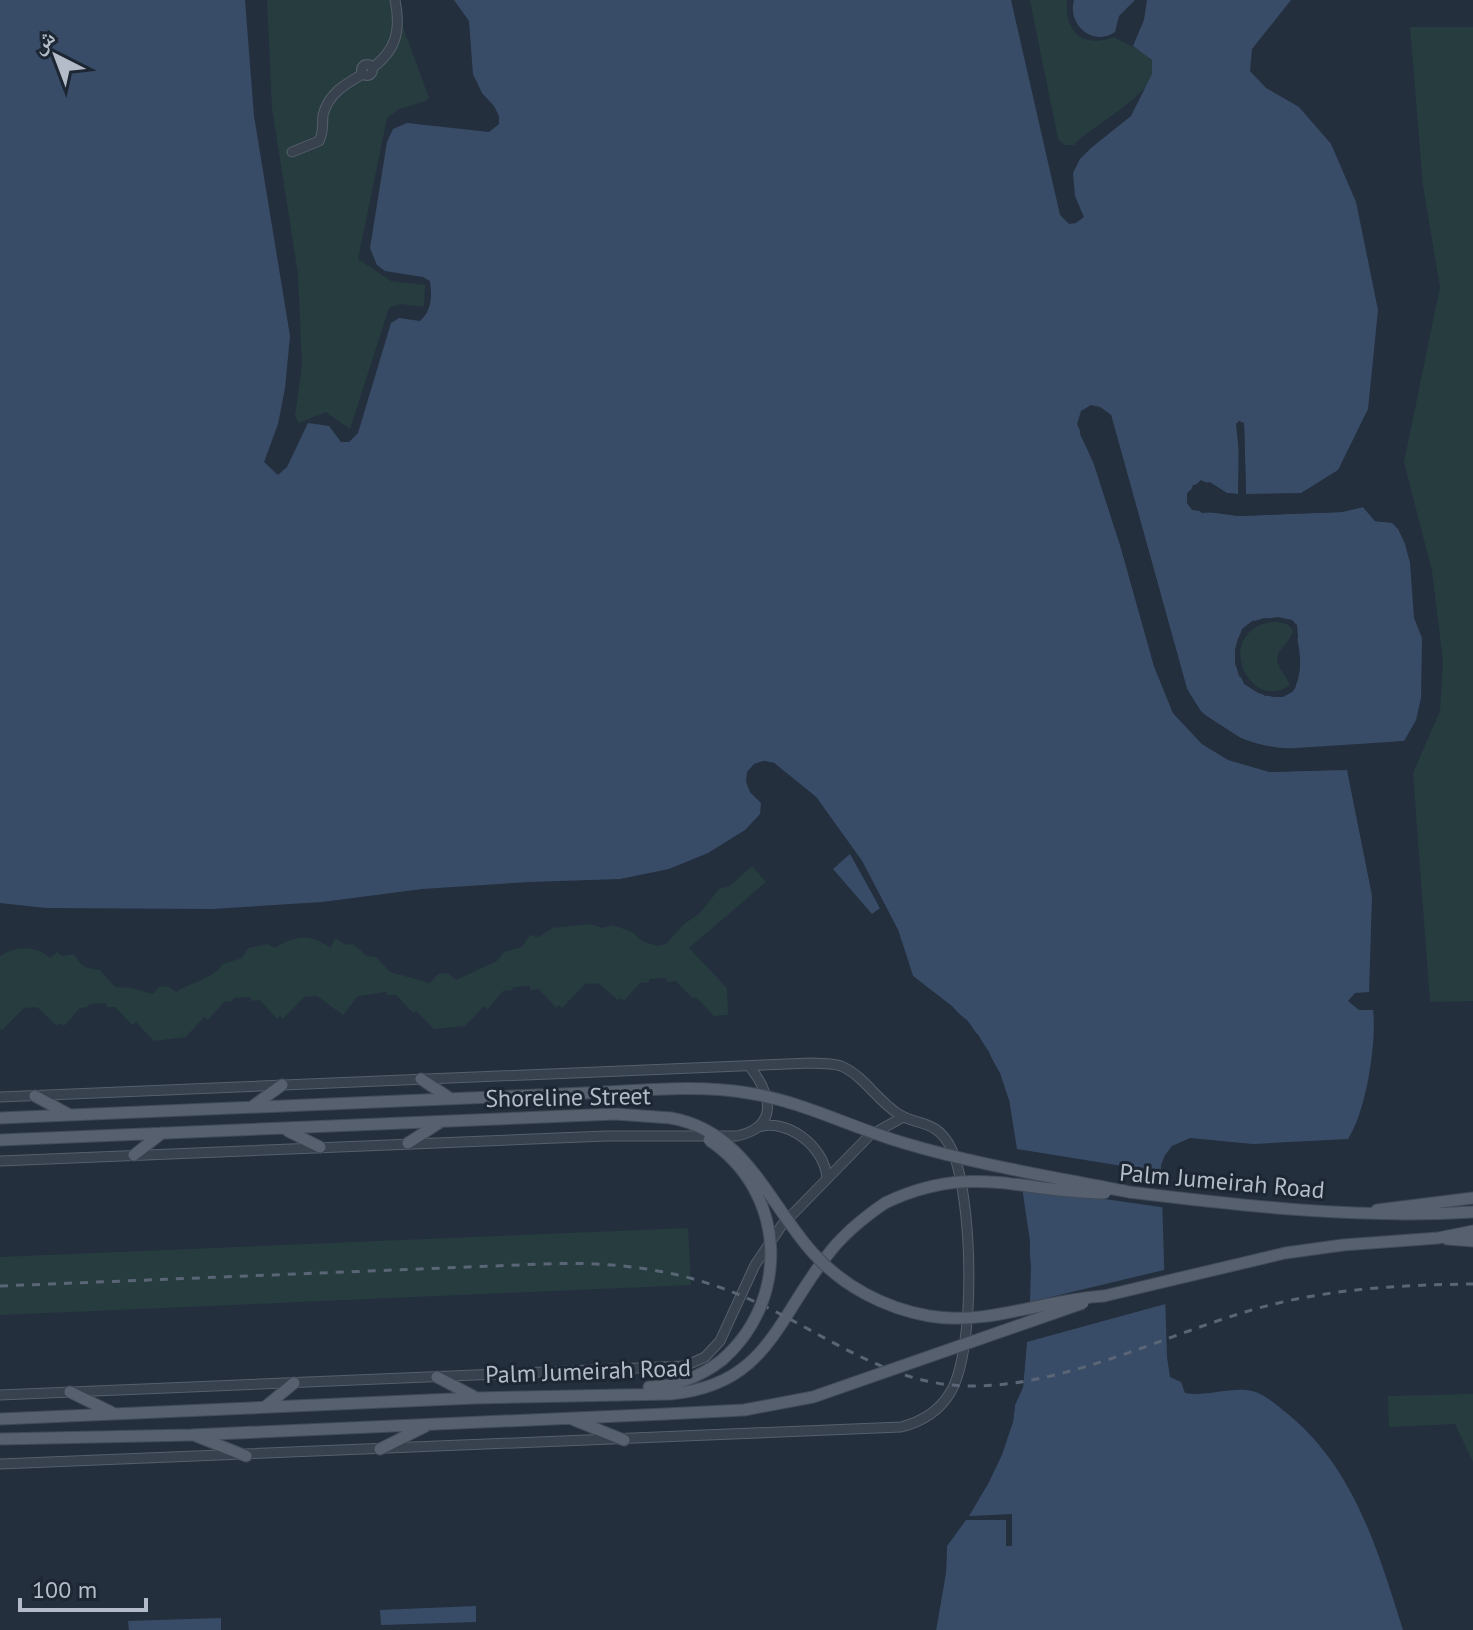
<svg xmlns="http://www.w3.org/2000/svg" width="1473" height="1630" viewBox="0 0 1473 1630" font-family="'PT Sans','Noto Naskh Arabic',sans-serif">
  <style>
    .green { fill: #263c3f }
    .water { fill: #394c67; fill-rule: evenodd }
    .pier { fill: #242f3e }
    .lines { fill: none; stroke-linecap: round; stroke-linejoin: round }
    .minor-casing { stroke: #565f6c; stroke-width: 11 }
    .major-casing { stroke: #414a57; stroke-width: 13 }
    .minor { stroke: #38414e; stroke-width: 9 }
    .major { stroke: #56606e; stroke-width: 11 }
    .rail { stroke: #5a6575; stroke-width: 3; stroke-dasharray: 8 8; stroke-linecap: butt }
    .major-bridge-casing { stroke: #414a57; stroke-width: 13; stroke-linecap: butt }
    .major-bridge { stroke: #56606e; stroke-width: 11 }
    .labels { text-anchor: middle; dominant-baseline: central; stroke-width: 6; stroke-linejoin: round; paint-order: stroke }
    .street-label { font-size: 24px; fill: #b4bcc9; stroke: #1d2633 }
  </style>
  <rect width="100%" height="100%" fill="#242f3e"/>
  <path class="green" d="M267 0H399L403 27 429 98 426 101 399 109 387 118 358 259 391 281 425 285 424 307 400 304 389 308 350 429 326 412 299 423 295 416 302 365 298 274 272 108Z
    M1030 0H1067C1064 33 1084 49 1114 37 1125 44 1144 50 1152 61 1170 86 1087 128 1074 145H1064L1058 139Z
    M1410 27H1473V1001L1430 1002 1413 773 1440 711 1443 661 1432 571 1404 462 1440 287 1423 186Z
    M1266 623C1276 621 1287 621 1293 630 1291 642 1276 650 1277 660 1278 668 1287 677 1290 685 1251 713 1214 638 1266 623Z
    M752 866 766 882 689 948 727 988 728 1015 714 1016 696 997 693 999 676 981 667 982 666 978 649 979V982L640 983 624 1001 620 998 618 1000 598 983 585 984 562 1008 559 1005 556 1008 539 989 530 990V986L513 987 512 990 503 991 488 1009 484 1006 465 1026 434 1029 416 1011 413 1013 396 995H387L386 992 358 996 343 1015 317 996 304 997 283 1019 280 1016 277 1019 260 1000 251 1001 250 997 233 998V1001L224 1002 208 1020 204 1017 186 1037 154 1041 136 1022 132 1025 115 1007H107L106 1003 89 1004 88 1007 80 1008 64 1026 60 1023 57 1026 37 1007 24 1008 2 1030 0 1028V956C16 946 35 945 50 958L57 952 62 956 74 954C81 967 86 968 100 970L115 987 131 988 153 994 159 987 168 986 176 992C191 982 213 979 223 964L242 958 248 948 267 944 275 948C296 935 311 934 330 948L336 938 345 945 353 944 367 956 376 957 390 972 430 983 438 974 447 973 456 980 497 961 504 952 522 947 530 935 538 937 553 928 590 924 602 928 613 925 632 932 642 941 657 946 666 944 684 924 699 914 719 889 731 885Z
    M688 1228 691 1285 0 1315V1257Z
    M1473 1394V1462L1455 1424 1389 1427 1388 1396Z"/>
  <path class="water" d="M0 0H245L254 116 290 336 285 388 278 424 264 462 278 475 287 467 308 423 329 426 341 442H349L358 433 391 323 399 318 420 321C432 310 432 297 430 281L423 277 385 271 377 265 370 248 387 142 393 129 407 123 489 132 499 124V116L494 106 482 93 473 74 469 21 454 0H1011L1060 215 1069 224 1076 223 1084 217 1075 196 1073 173 1080 159 1091 148 1131 116 1152 74V60L1133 46 1144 20 1147 0H1291L1252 49 1250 71 1266 88 1299 107 1331 144 1356 202 1378 310 1368 409 1338 470 1301 493 1246 494 1244 424 1239 421 1238 494 1227 493 1210 482 1193 485 1187 503 1202 513 1216 512 1239 516 1342 512 1363 507 1375 521 1392 523 1398 529 1405 544 1410 563 1414 618 1422 638 1421 698 1416 720 1404 741C1337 747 1259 766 1204 714 1197 708 1192 697 1187 689L1111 415 1100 407 1081 411 1080 434 1094 464 1121 548 1154 666 1173 713 1202 744 1229 760 1270 772 1347 770 1372 896 1369 992 1355 993 1348 1001 1359 1010H1373C1377 1042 1366 1112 1348 1139L1253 1144 1190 1138 1172 1146 1165 1155 1161 1165 1167 1358 1170 1377 1181 1382 1185 1393C1206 1397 1233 1386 1252 1391 1265 1394 1279 1407 1289 1415 1355 1470 1378 1551 1403 1630H936L946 1572 947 1546 988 1484 1002 1455 1013 1422 1015 1405 1023 1387 1029 1314 1030 1241 1009 1100 1000 1073 979 1036 952 1006 913 976 898 930 862 861 816 797 774 763 764 761 755 764 747 772 750 792 761 803 760 814 745 830 708 853 669 869 620 879 529 882 422 889 322 902 213 909 46 908 0 903ZM1264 618 1292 620C1299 640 1306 673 1292 692L1265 696 1239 676C1231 648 1235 627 1264 618Z
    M1074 0H1135L1119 16 1115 32C1093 47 1067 25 1074 0Z
    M850 854 880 908 872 914 833 869Z
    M476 1606V1622L381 1625 380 1610Z
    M221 1618V1630H129L128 1621Z"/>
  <path class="pier" d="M1091 405 1100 407 1111 415 1187 689 1202 713 1247 742 1281 749 1404 741 1407 744 1280 753 1246 746 1199 716 1183 690 1107 418 1091 409 1084 414 1081 424 1097 463 1125 547 1158 665 1176 711 1204 741 1230 757 1271 768 1347 766 1351 769 1270 772 1228 760 1202 744 1173 713 1154 666 1121 548 1094 464 1077 424 1081 411Z
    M1239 421 1244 423 1246 494 1284 496 1311 493 1302 497 1284 500 1246 498 1242 495V485V495L1237 498 1225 496 1201 484 1191 494 1194 507 1239 512 1341 508 1363 503 1377 517 1385 518 1383 522 1375 521 1363 507 1342 512 1238 516 1192 510 1187 503V493L1201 480 1227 493 1238 494 1240 463 1236 424Z
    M1278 617 1292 620 1297 625 1298 638 1292 645 1294 627 1290 624 1274 621 1254 625 1245 631 1239 651 1242 674 1253 686 1266 692 1282 693 1289 688 1293 679 1296 687 1292 692 1283 697H1273L1258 693 1244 684 1235 664V650L1242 629 1252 621Z
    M764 761 774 763 816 797 862 861 898 930 913 976 968 1021 989 1052 1009 1100 1017 1149 1166 1173 1167 1208 1022 1187 1031 1265 1030 1302 1168 1269 1169 1303 1027 1342 1023 1387 1015 1405 1013 1422 988 1484 969 1516 1012 1514V1546H1006V1520H966L947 1546 946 1572 936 1630H932L942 1571 943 1545 985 1482 998 1454 1009 1422 1011 1404 1019 1386 1027 1265 1005 1101 986 1054 965 1024 910 979 904 955 883 910 882 912 850 850 813 800 773 767 764 765 757 767 751 774 750 781 764 804 750 792 746 782 747 772 754 764Z"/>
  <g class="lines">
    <g class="minor-casing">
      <path id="minor" d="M361.5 70a5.5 5.5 0 1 1 11 0a5.5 5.5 0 1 1-11 0Z
        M372 68C397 50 401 29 395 0
        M292 152 319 141C324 132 322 125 323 115 328 94 345 84 363 74
        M0 1097 811 1063C821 1064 832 1063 841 1066 863 1075 877 1100 897 1113 917 1127 936 1118 951 1148 973 1194 977 1350 950 1393 939 1411 921 1422 901 1427L0 1464
        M756 1128C785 1116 825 1146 827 1178
        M0 1161 606 1136H737C781 1126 770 1093 750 1067
        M0 1395 685 1366 705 1357 720 1341 755 1265 782 1225 869 1136 903 1117"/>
    </g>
    <g class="major-casing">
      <path id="major" d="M421 1079 448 1097
        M35 1096 68 1114
        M253 1106 282 1085
        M0 1118 585 1093
        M288 1131 320 1147
        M0 1140 615 1114 671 1118
        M408 1143 439 1123
        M134 1155 162 1133
        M1129 1192C1244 1206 1357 1219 1473 1212
        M1377 1210 1473 1198
        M1447 1239 1473 1241
        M1104 1296 1285 1253 1343 1245 1438 1238 1473 1231
        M437 1377 475 1397
        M649 1387C677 1386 700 1377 722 1360
        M70 1392 111 1412
        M265 1407 294 1383
        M0 1419 475 1398 671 1394C766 1385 776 1321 826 1257 842 1235 863 1218 885 1203
        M574 1420 624 1440
        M196 1436 246 1456
        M0 1439 191 1435 665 1414
        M380 1449 426 1426"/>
    </g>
    <use href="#minor" class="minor"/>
    <use href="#major" class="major"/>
    <path class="rail" d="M0 1286 542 1264C614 1261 682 1269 749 1299 820 1330 885 1384 966 1386 1060 1388 1156 1339 1245 1312 1320 1289 1396 1285 1473 1284"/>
    <g class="major-bridge-casing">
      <path id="major-bridge" d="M585 1093C639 1091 695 1084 748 1093 802 1101 852 1128 904 1143 978 1165 1054 1177 1129 1192
        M671 1118C745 1131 768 1203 813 1253 843 1286 884 1308 929 1316 989 1326 1045 1299 1104 1296
        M709 1140C787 1192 791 1300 722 1360
        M885 1203C971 1162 1019 1192 1105 1193
        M665 1414 744 1410 813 1397 1083 1303"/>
    </g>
    <use href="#major-bridge" class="major-bridge"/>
  </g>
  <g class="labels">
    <g class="street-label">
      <text transform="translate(568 1097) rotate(-1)">Shoreline Street</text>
      <text transform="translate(1222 1181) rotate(5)">Palm Jumeirah Road</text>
      <text transform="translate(588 1371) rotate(-2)">Palm Jumeirah Road</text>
    </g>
  </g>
  <g transform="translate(56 56) rotate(318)" stroke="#1d2633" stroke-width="6" paint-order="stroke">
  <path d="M0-6L14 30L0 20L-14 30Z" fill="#b4bcc9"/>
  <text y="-12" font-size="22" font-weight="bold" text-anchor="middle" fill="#b4bcc9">ش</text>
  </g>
  <path d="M20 1598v12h126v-12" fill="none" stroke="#b4bcc9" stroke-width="4"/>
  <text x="32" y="1598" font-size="24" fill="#b4bcc9" stroke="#1d2633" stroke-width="6" paint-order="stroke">100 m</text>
</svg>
